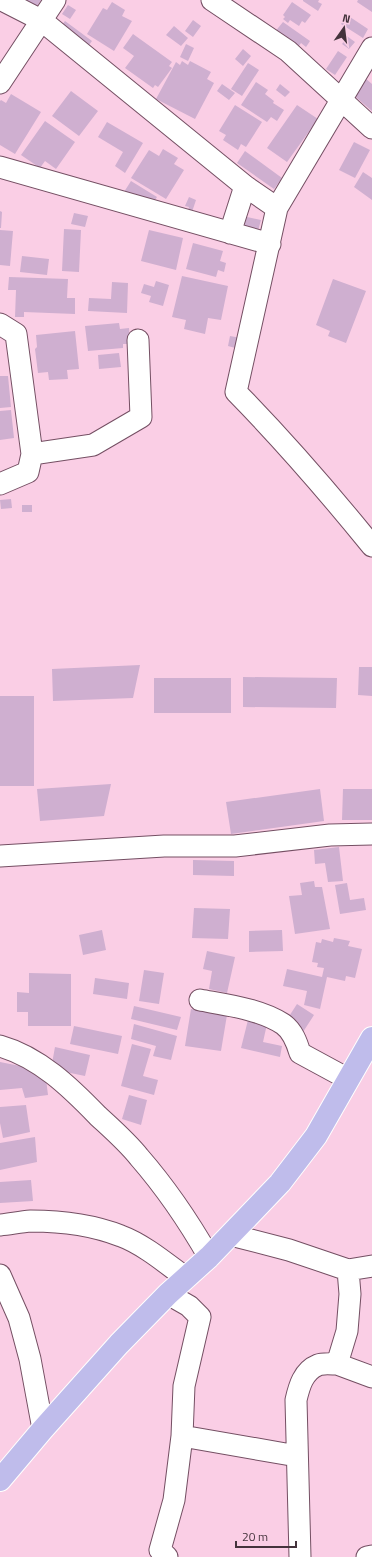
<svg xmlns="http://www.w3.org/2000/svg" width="372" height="1557" viewBox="0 0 372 1557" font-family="'Titillium Web',sans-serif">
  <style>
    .building { fill: #cfafd0 }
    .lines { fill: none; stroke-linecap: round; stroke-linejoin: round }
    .minor-casing { stroke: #744f63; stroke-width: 23 }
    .major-casing { stroke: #fff; stroke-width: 24 }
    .minor { stroke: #fff; stroke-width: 21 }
    .major { stroke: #bfbceb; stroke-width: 22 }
  </style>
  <rect width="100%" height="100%" fill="#facee5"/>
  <path class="building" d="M20 0H41L35 9Z
    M303 0H319L318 2 322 4 318 11 303 1Z
    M358 0H372V12L357 2Z
    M112 2 125 10 122 16 132 21 114 51 87 34 103 8 107 10Z
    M292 2 311 15 305 23 302 21 299 26 290 20 288 23 283 19 285 17 283 15Z
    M68 5 76 10 70 19 62 14Z
    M347 15 368 29 363 38 341 24Z
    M193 20 201 26 193 37 185 31Z
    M65 21 92 41 86 49 59 29Z
    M283 22 310 41 306 47 301 43 296 50 274 33Z
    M174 26 188 38 181 46 166 35Z
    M340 31 355 42 349 49 342 44 345 40 337 35Z
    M133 34 172 62 169 66 172 68 158 87 155 85 153 88 125 68 134 56 123 48Z
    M186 44 194 48 188 61 180 57Z
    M243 49 251 56 243 66 235 59Z
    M338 51 347 57 335 75 326 69Z
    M182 61 188 65 190 61 211 72 207 79 214 83 195 119 156 99 176 62 180 65Z
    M248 63 259 70 242 96 231 89Z
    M365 78 372 84V111L351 93Z
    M256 82 268 90 265 94 274 101 273 103 284 110 277 121 271 117 267 122 241 105Z
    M222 84 235 93 229 100 217 91Z
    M280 84 290 92 285 97 276 90Z
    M71 91 98 111 79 136 52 116Z
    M11 94 41 112 15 154 0 145V101L1 100 6 103Z
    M235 105 262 122 246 147 241 144 238 150 223 140 226 135 219 131Z
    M297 105 318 119 287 162 267 148Z
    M45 121 75 142 56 169 45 161 40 168 21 155Z
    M107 122 143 143 125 173 115 166 123 152 98 137Z
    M354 142 370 150 355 178 339 170Z
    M163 149 178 158 174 164 184 170 166 199 131 178 149 150 159 156Z
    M245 151 282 178 274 189 237 163Z
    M363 172 372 178V200L354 187Z
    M131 181 157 197 146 214 124 192Z
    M189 197 196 200 191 215 187 213 189 207 185 206Z
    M0 211 2 212 1 228H0Z
    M74 213 88 216 85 227 71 224Z
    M238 215 261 220 258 231 245 228 246 226 236 223Z
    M64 229 81 230 79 272 62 271Z
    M0 230 13 231 10 266 0 265Z
    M149 230 183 238 176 270 141 261Z
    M193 243 223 251 220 261 226 263 224 272 218 270 216 277 186 269Z
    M22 256 49 259 47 275 20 272Z
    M182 276 228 286 221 320 208 318 205 334 184 329 186 320 172 317Z
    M9 277 68 279 67 298H75V314L24 312V317H15L16 290H8Z
    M333 279 366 291 346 343 328 336 330 331 316 325Z
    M156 281 169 285 163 306 149 302 151 296 141 293 144 284 154 287Z
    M112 282 128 283 127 313 88 311 89 298 111 299Z
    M119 323 120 329 129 328 130 344H123V348L88 351 85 326Z
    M75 331 79 369 67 370 68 379 49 380 48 372 38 373 35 349 37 347 36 335Z
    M230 336 241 338 239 349 228 346Z
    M119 353 121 367 99 369 98 355Z
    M0 376H8L11 407 0 408Z
    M11 410 14 438 0 440V411Z
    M11 499 12 508 1 509 0 500Z
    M22 505H32V512H22Z
    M140 665 133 698 53 701 52 669Z
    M359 667H372V696L358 695Z
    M243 677 337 678 336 708 243 707Z
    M154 678H231V713H154Z
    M0 696H34V786H0Z
    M111 784 104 816 40 821 37 789Z
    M320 789 324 821 231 834 226 802Z
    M343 789H372V820H342Z
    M339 847 343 881 328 882 325 863 315 864 314 850Z
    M193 860 234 861V876L193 875Z
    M314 881 315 887H322L330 929 295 934 289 896 302 895 300 883Z
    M347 883 350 900 364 898 366 910 340 914 335 885Z
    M194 908 230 909 228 939 192 938Z
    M102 930 106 950 83 955 79 935Z
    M282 930 283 951 249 952V931Z
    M334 938 350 941 348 946 362 949 355 978 346 976 345 981 327 977 320 1009 304 1005 307 991 283 986 287 969 322 977 324 968 317 967 318 963 312 962 316 942 321 943 322 939 333 942Z
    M207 951 235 957 227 993 209 989 212 971 203 969Z
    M144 970 164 973 159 1004 139 1001Z
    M29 973 71 974V1026H28V1012H17V992L29 993Z
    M95 978 129 983 127 999 93 994Z
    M297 1004 314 1015 303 1032 286 1021Z
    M134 1006 181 1017 177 1030 131 1019Z
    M191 1009 227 1015 221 1051 185 1046Z
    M248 1020 267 1024 263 1042 282 1046 280 1057 241 1048Z
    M134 1024 177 1036 171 1060 153 1056 156 1046 131 1039Z
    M74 1026 122 1036 118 1054 70 1044Z
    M132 1044 151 1049 143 1076 158 1080 154 1095 121 1086Z
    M55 1047 90 1055 85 1076 51 1069Z
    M0 1062 45 1071 48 1095 25 1098 22 1088 0 1090Z
    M129 1095 147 1100 141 1125 122 1119Z
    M26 1105 30 1132 3 1138 0 1123V1107Z
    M35 1137 37 1162 0 1170V1143Z
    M31 1180 33 1201 0 1203V1182Z"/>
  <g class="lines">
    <g class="minor-casing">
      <path id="minor" d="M2 0 41 20 245 186 277 208
        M212 0 288 51 372 128
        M372 48 277 208 236 392C284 441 329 493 372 546
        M0 83 55 0
        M0 167 270 244
        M230 233 245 186
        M0 324 16 334 32 454 28 472 0 484
        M32 454 93 445 141 417 138 340
        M0 856 164 846H235L330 835 372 834
        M200 1000C227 1005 260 1009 283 1024 293 1031 297 1043 300 1053L348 1079
        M0 1046C39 1057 70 1087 98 1116 112 1129 127 1142 139 1157 166 1188 189 1222 209 1257
        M0 1225C10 1224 20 1222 31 1221 61 1221 93 1225 121 1236 143 1244 167 1264 186 1278
        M231 1235 289 1250 348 1270 372 1266
        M348 1270 350 1294 347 1331 337 1364 372 1377
        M0 1275 19 1318 30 1359 43 1429
        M182 1436 297 1456
        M167 1557 160 1550 174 1500 182 1436 184 1386 200 1317 189 1306 168 1294
        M300 1557 296 1400C299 1387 303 1371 318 1365 323 1363 332 1364 337 1364
        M367 1557 372 1556"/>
    </g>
    <g class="major-casing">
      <path id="major" d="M0 1480 43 1429 119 1344 168 1294 209 1257 280 1183 316 1136 372 1038"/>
    </g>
    <use href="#minor" class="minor"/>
    <use href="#major" class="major"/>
  </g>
  <g transform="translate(344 28) rotate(14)" stroke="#facee5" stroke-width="3" paint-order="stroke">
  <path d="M0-3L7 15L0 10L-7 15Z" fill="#44333c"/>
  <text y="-6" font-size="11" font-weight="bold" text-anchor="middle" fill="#44333c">N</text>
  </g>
  <path d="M236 1541v6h60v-6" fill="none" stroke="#44333c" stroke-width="2"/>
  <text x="242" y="1541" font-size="12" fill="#44333c" stroke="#facee5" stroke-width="3" paint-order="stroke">20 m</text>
</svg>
